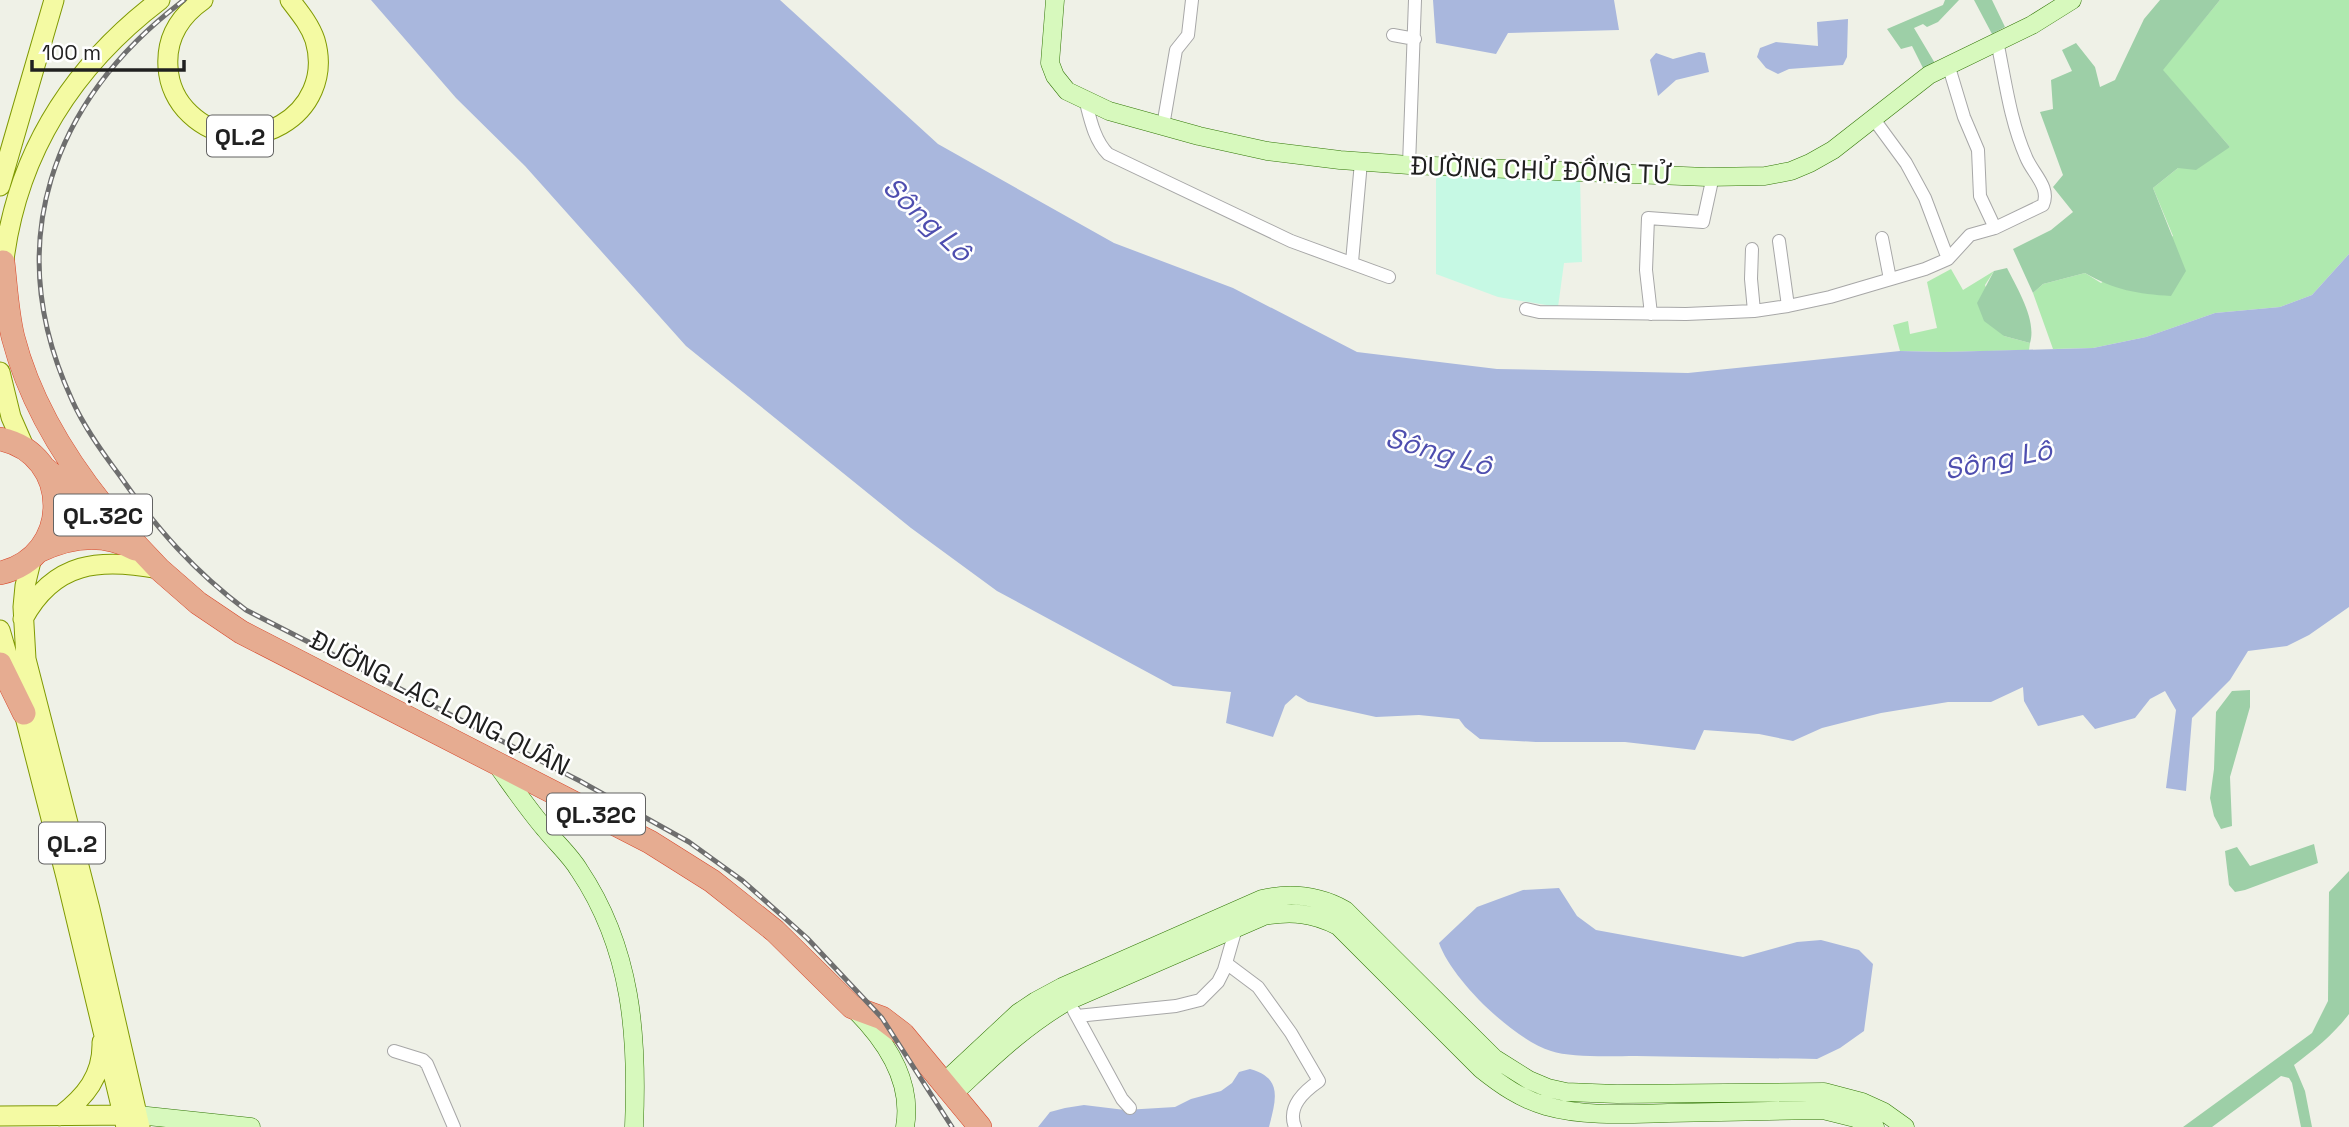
<svg xmlns="http://www.w3.org/2000/svg" width="2349" height="1127" viewBox="0 0 2349 1127" font-family="'Space Grotesk',sans-serif">
  <style>
    .grass { fill: #afe9af }
    .forest { fill: #9dcfa7 }
    .park { fill: #c6f9e4 }
    .water { fill: #a9b7dd }
    .lines { fill: none; stroke-linecap: round; stroke-linejoin: round }
    .street-casing { stroke: #a7a7a7; stroke-width: 14 }
    .secondary-casing { stroke: #327707; stroke-width: 19 }
    .primary-casing { stroke: #7f9903; stroke-width: 21 }
    .highway-casing { stroke: #d8472b; stroke-width: 24 }
    .street { stroke: #fff; stroke-width: 12 }
    .secondary { stroke: #d7f9bd; stroke-width: 18 }
    .primary { stroke: #f4faa3; stroke-width: 19 }
    .highway { stroke: #e6ac91; stroke-width: 23 }
    .rail-casing { stroke: #6e6e6e; stroke-width: 5 }
    .rail { stroke: #fff; stroke-width: 2.5; stroke-dasharray: 8; stroke-linecap: butt }
    .labels { text-anchor: middle; dominant-baseline: central; stroke-width: 5; stroke-linejoin: round; paint-order: stroke }
    .shield { fill: #fff; stroke: #636363; stroke-width: 2 }
    .shield-label { font-size: 24px; font-weight: bold; fill: #202020 }
    .street-label { font-size: 26px; fill: #202020; stroke: #fff }
    .water-label { font-size: 28px; font-style: italic; fill: #4e4eaf; stroke: #fff }
  </style>
  <rect width="100%" height="100%" fill="#eff1e7"/>
  <path class="grass" d="M2220 0H2349V254L2312 295 2280 307 2215 313 2146 337 2093 348 2053 349 2033 293 2043 284 2085 273 2101 283 2173 236 2153 188 2178 168 2230 147 2162 70Z
    M1951 269 1963 290 1994 271 1985 285 2004 336 2030 343 2029 350 1944 352 1900 351 1893 325 1908 321 1910 334 1937 328 1927 282Z"/>
  <path class="forest" d="M1945 0H1959L1938 22 1927 27 1923 24 1914 28 1936 65 1925 72 1912 46 1901 49 1887 29 1943 5Z
    M1974 0H1992L2005 27 1992 34Z
    M2160 0H2220L2163 70 2230 147 2196 170 2178 168 2153 188 2186 271 2171 296C2138 294 2114 290 2085 273L2043 284 2033 293 2013 249 2051 230 2073 212 2053 187 2063 175 2040 112 2053 109 2051 80 2072 71 2062 50 2076 43 2095 67 2100 87 2115 80 2144 19Z
    M2007 268C2017 288 2037 320 2030 343L2004 336 1984 321 1977 303 1994 271Z
    M2250 690V707L2230 777 2232 826 2221 829 2214 816 2210 798 2214 769 2216 712 2232 691Z
    M2314 844 2318 863 2245 890 2235 892 2229 885 2225 851 2237 847 2250 866Z
    M2349 871V1014C2333 1035 2315 1049 2294 1065L2305 1091 2312 1127H2301L2292 1083 2289 1078 2281 1076 2212 1127H2183L2312 1033 2328 1001 2329 892Z"/>
  <path class="park" d="M1436 173 1580 176 1582 262 1564 263 1558 307 1498 297 1436 274Z"/>
  <path class="water" d="M371 0H780L938 144 1114 243 1233 288 1357 352 1497 369 1688 373 1900 351 1944 352 2093 348 2146 337 2215 313 2280 307 2312 295 2349 254V607L2309 635 2287 646 2248 651 2230 680 2192 718 2186 791 2166 788 2176 710 2165 691 2150 699 2135 718 2095 729 2083 715 2038 726 2024 701 2023 687 1991 702H1948L1881 713 1822 728 1793 741 1759 734 1704 730 1695 750 1625 742H1536L1480 739 1465 727 1459 719 1419 715 1376 717 1308 702 1296 695 1285 705 1273 737 1226 723 1231 692 1173 686 997 591 911 528 686 346 525 166 456 98Z
    M1433 0H1614L1619 30 1508 33 1496 54 1436 43Z
    M1848 19 1847 57 1843 65 1789 69 1778 74 1766 68 1757 57 1760 48 1776 42 1818 46 1817 22Z
    M1699 52 1705 53 1709 72 1676 80 1658 96 1650 60 1656 53 1673 59Z
    M1559 888 1577 916 1596 930 1743 957 1797 942 1821 940 1859 950 1873 964 1864 1031 1840 1048 1817 1059C1757 1058 1696 1057 1636 1056 1613 1056 1571 1058 1551 1051 1513 1039 1452 980 1439 943L1477 907 1523 890Z
    M1250 1069C1283 1078 1276 1099 1269 1127H1038L1050 1112 1065 1108 1084 1105 1125 1110 1175 1107 1191 1099 1221 1091 1232 1083 1239 1072Z"/>
  <g class="lines">
    <g class="street-casing">
      <path id="street" d="M1393 35 1415 39
        M1948 64 1964 117 1978 150 1980 196 1995 228
        M1085 99C1090 118 1094 140 1108 154L1291 241 1389 277
        M1873 118 1906 163 1925 198 1948 259
        M1163 126 1176 50 1188 35 1192 0
        M1409 165 1415 0
        M1882 238 1890 279
        M1779 241 1788 306
        M1752 249 1751 279 1754 311
        M1352 262 1361 162
        M1526 309 1539 312 1686 314 1754 311 1788 306 1830 297 1925 269 1948 259 1970 235 1995 228 2043 205C2051 187 2032 173 2026 157 2010 121 2005 79 1997 41
        M1651 314 1646 270 1648 218 1703 222 1713 176
        M1226 963 1258 987 1291 1033 1319 1081C1303 1092 1287 1107 1295 1127
        M1074 1011 1122 1099 1130 1108
        M1077 1016 1176 1006 1200 1000 1218 982 1224 970 1236 928
        M394 1051 423 1060 427 1064 454 1127"/>
    </g>
    <g class="secondary-casing">
      <path id="secondary" d="M1055 0 1050 63 1055 76 1067 91 1109 111 1199 136 1267 151 1340 160 1409 165 1707 177 1765 176 1791 171 1810 163 1833 150 1929 75 2032 25 2072 0
        M497 765C513 787 528 809 545 829 556 843 570 855 579 870 632 949 638 1036 634 1127
        M855 1010C886 1041 913 1081 905 1127
        M943 1083 1018 1013 1036 1001 1062 987 1262 899C1292 892 1318 895 1345 910L1494 1058 1529 1080 1548 1088 1566 1092 1617 1094 1824 1092 1862 1102 1884 1112 1905 1127
        M953 1094C990 1060 1024 1026 1068 1001L1264 916C1291 911 1313 913 1338 926L1481 1069C1501 1085 1521 1099 1546 1106 1585 1117 1628 1114 1668 1113 1720 1112 1771 1111 1823 1110L1855 1118 1875 1127
        M138 1115 251 1127"/>
    </g>
    <g class="primary-casing">
      <path id="primary" d="M203 0C180 16 166 38 168 67 169 85 177 102 190 114 245 166 337 115 315 40 310 25 300 13 290 0
        M0 186 54 0
        M2 278C12 162 68 70 160 0
        M0 372 11 417 25 449
        M32 557 25 586 23 607 26 659 90 909 140 1127
        M23 619C54 561 100 558 159 569
        M0 630 24 713 66 877 126 1127
        M0 1116 136 1115
        M60 1116C85 1097 103 1076 102 1042"/>
    </g>
    <g class="highway-casing">
      <path id="highway" d="M3 262C6 287 7 312 13 337 29 399 63 456 103 506
        M0 439C73 454 73 557 0 573
        M43 467 125 533 159 569 198 603 241 632 650 842 712 881 775 931 852 1007 882 1018 903 1034 980 1127
        M39 551C70 536 104 532 135 549
        M0 664 24 713"/>
    </g>
    <use href="#street" class="street"/>
    <use href="#secondary" class="secondary"/>
    <use href="#primary" class="primary"/>
    <use href="#highway" class="highway"/>
    <g class="rail-casing">
      <path id="rail" d="M184 0C51 101 0 244 72 400 84 427 102 452 120 476 157 529 194 571 246 610L580 781 689 842 743 881 807 938 882 1018 952 1127"/>
    </g>
    <use href="#rail" class="rail"/>
  </g>
  <g class="labels">
    <g class="shield">
      <rect x="207" y="115.5" width="66" height="41" rx="5"/>
      <rect x="54" y="494.5" width="98" height="41" rx="5"/>
      <rect x="547" y="793.5" width="98" height="41" rx="5"/>
      <rect x="39" y="822.5" width="66" height="41" rx="5"/>
    </g>
    <g class="shield-label">
      <text x="240" y="136">QL.2</text>
      <text x="103" y="515">QL.32C</text>
      <text x="596" y="814">QL.32C</text>
      <text x="72" y="843">QL.2</text>
    </g>
    <g class="street-label">
      <text transform="translate(1541 170) rotate(2)">ĐƯỜNG CHỬ ĐỒNG TỬ</text>
      <text transform="translate(440 703) rotate(27)">ĐƯỜNG LẠC LONG QUÂN</text>
    </g>
    <g class="water-label">
      <text transform="translate(928 219) rotate(43)">Sông Lô</text>
      <text transform="translate(1439 451) rotate(16)">Sông Lô</text>
      <text transform="translate(1998 459) rotate(-11)">Sông Lô</text>
    </g>
  </g>
  <path d="M32 60v10h152v-10" fill="none" stroke="#202020" stroke-width="3.5"/>
  <text x="42" y="60" font-size="21" fill="#202020" stroke="#ffffff" stroke-width="5" paint-order="stroke">100 m</text>
</svg>
